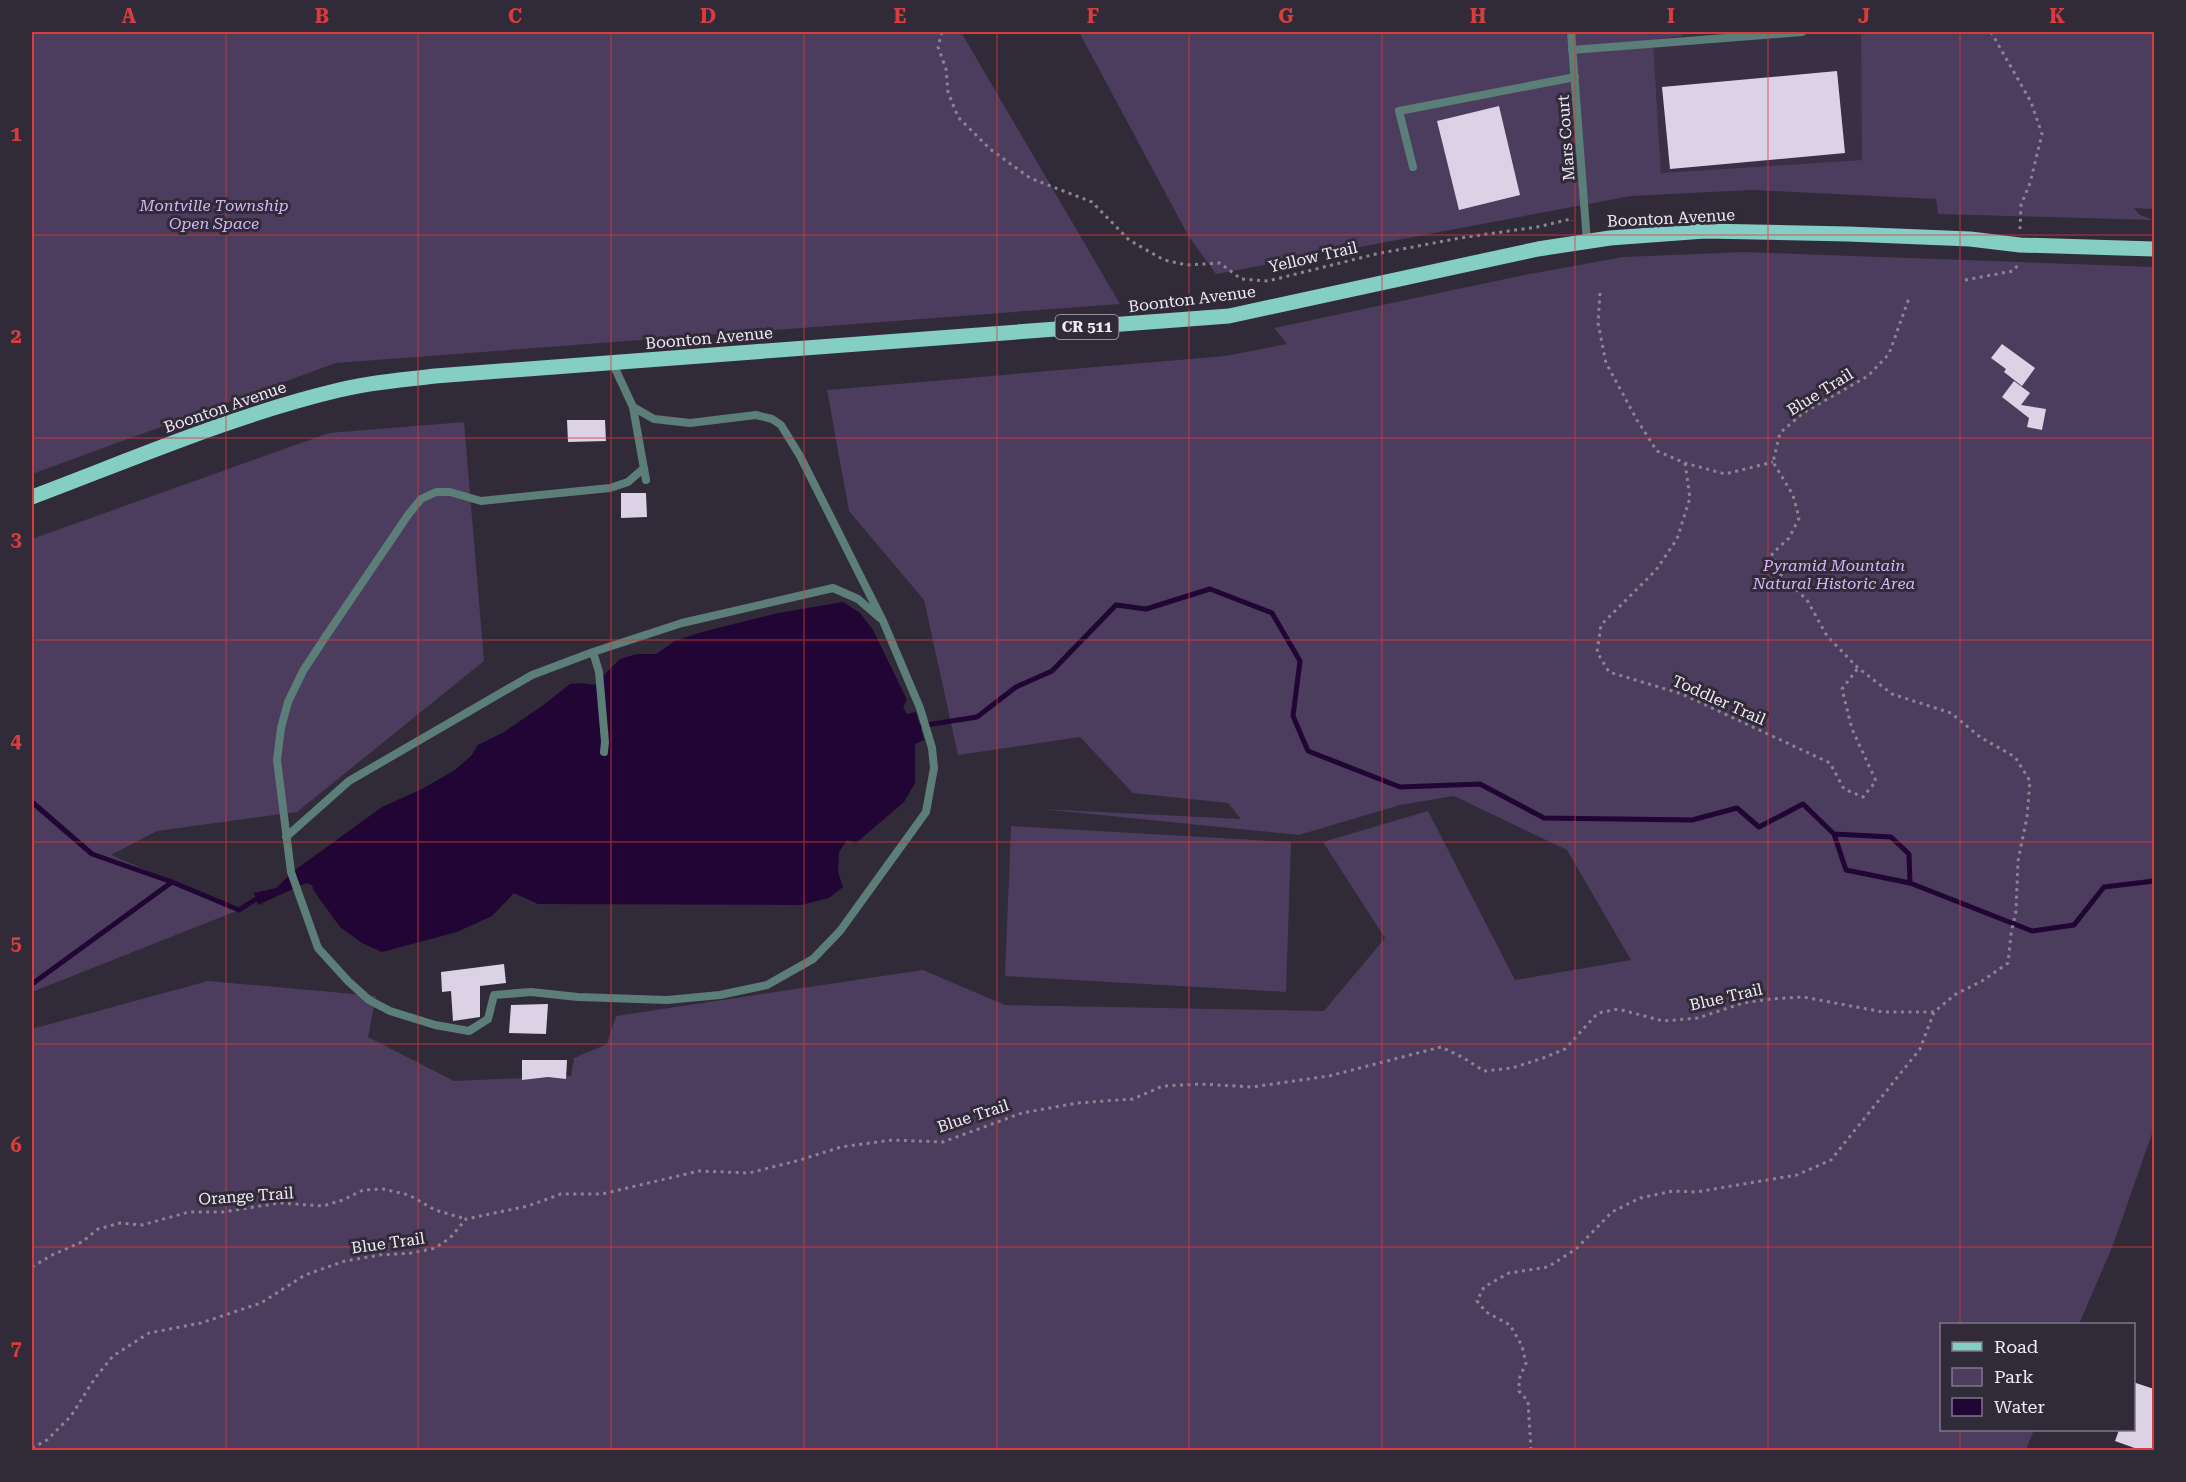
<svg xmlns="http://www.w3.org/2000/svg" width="2186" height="1482" viewBox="0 0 2186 1482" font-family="'Roboto Serif',serif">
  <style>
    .built { fill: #3a3045 }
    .green { fill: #4c3c5d }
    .water { fill: #210534 }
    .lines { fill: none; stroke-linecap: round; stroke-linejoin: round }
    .stream { stroke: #210534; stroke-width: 5 }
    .building { fill: #dbd2e6 }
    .path { stroke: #8b8591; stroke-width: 3; stroke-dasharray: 3 4.5; stroke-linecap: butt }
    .service { stroke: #5c7e78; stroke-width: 8 }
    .primary { stroke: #85cec3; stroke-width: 15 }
    .grid { fill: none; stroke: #d93c3c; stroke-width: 1.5; stroke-opacity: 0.55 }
    .labels { text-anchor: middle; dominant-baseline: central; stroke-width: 6; stroke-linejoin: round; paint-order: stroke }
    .shield { fill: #312a39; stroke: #b7b1bd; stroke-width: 1.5 }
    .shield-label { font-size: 15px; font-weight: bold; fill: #f0ebf5 }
    .street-label { font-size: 16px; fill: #f0ebf5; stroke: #312a39 }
    .park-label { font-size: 16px; font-style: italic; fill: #d5b6f7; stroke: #312a39 }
    .neatline { fill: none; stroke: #d93c3c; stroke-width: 2 }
    .grid-label { font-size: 20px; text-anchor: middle; font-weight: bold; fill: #d93c3c }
  </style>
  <rect width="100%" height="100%" fill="#312a39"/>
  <path class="built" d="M1682 32H1861L1863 160 1661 173 1653 39 1682 36Z"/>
  <path class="green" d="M32 32H961L1120 304 336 363 32 474Z
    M1079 32H1682V36L1653 40 1661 173 1862 160 1861 32H2154V209L2134 208 2140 215 2153 220 1938 214 1936 199 1752 190 1631 196 1216 274 1189 237Z
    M1744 252 2154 267V1128L2113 1245 2079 1324H1942V1430H2034L2027 1447 2032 1450H32V1029L208 981 376 996 368 1037 454 1081 571 1076 574 1058 607 1044 616 1016 923 970 1005 1005 1324 1011 1385 938 1323 842 1428 811 1515 980 1631 960 1567 850 1454 796 1400 805 1299 835 1041 809 1241 819 1228 803 1133 793 1080 737 958 755 924 600 849 511 827 390 1225 356 1287 344 1274 328 1524 275 1623 257Z
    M464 422 484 661 297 812 157 831 111 855 239 910 32 992V539L329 433Z
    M1011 826 1291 842 1286 992 1005 976Z"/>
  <path class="water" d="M843 602 860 613 873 630 907 700 903 707 907 714 916 712 924 740 915 744V783L904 802 856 843 847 840 839 852 838 872 843 887 829 898 801 905 538 904 514 893 492 916 457 932 382 952 362 943 340 927 314 891 312 885 306 883 258 905 254 893 276 888 295 870 382 807 422 789 455 770 471 756 478 745 504 732 542 706 570 684 582 683 594 685 620 659 637 654H656L675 641 702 632 778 613Z"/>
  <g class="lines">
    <path class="stream" d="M920 726 977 717 1016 687 1052 671 1116 605 1146 609 1210 589 1272 613 1300 661 1293 716 1308 751 1400 787 1480 784 1544 818 1692 820 1737 808 1759 827 1803 804 1834 834 1891 837 1909 854 1910 883 2032 931 2074 925 2104 887 2154 881
      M32 802 92 854 172 882
      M1834 834 1846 870 1910 883
      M32 984 172 882 239 910 256 899"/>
  </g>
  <path class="building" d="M1837 71 1845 153 1670 169 1662 87Z
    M1499 106 1520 195 1459 210 1437 121Z
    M2002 344 2035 368 2022 386 2004 372 2006 369 1991 358Z
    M2014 381 2030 393 2021 405 2046 409 2042 430 2027 427 2029 418 2002 397Z
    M567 420H605L606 441 568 442Z
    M621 493H646L647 517 621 518Z
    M504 964 506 983 480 986V1017L453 1021 451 991 442 992 441 972Z
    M548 1004 546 1034 509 1033 511 1005Z
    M522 1060H567L566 1079 548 1077 522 1080Z
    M2133 1382 2154 1389V1450H2140L2115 1441 2119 1430H2133Z"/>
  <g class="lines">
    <path class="path" d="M942 32 938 47 946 69 948 92 958 117 990 149 1030 178 1092 202 1129 240 1164 260 1187 265 1220 263 1241 279 1268 281 1376 254 1460 238 1537 227 1571 219 1572 221
      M1991 32 2031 102 2042 134 2030 183 2021 205 2020 229
      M1965 280 2013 271 2018 265
      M1600 293 1598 323 1606 363 1637 420 1657 451 1685 463 1725 474 1773 462
      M1685 463 1690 498 1677 539 1656 570 1601 625 1597 652 1609 672 1682 694 1830 763 1844 789 1863 797 1876 781 1852 729 1842 689 1858 668
      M32 1267 52 1255 82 1242 98 1229 120 1223 142 1225 189 1212H223L279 1203 323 1206 343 1200 363 1190 383 1189 409 1195 435 1210 466 1219
      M32 1448 47 1440 71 1416 95 1378 113 1356 149 1333 201 1323 261 1303 305 1275 345 1261 380 1255 412 1253 435 1248 450 1238 466 1219 528 1206 561 1194H602L699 1171 749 1173 800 1160 841 1147 892 1140 943 1142 1022 1113 1077 1103 1133 1099 1163 1086 1200 1084 1252 1087 1329 1076 1441 1047 1462 1057 1484 1071 1512 1068 1543 1058 1565 1049 1598 1013 1618 1009 1663 1021 1698 1018 1743 1003 1771 999 1803 997 1883 1012H1934
      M1531 1450 1528 1401 1519 1391V1379L1526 1363 1522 1346 1510 1325 1486 1312 1477 1301 1484 1287 1509 1273 1548 1267 1576 1249 1612 1212 1640 1198 1673 1191 1696 1192 1797 1175 1831 1160 1920 1049 1934 1012 1956 994 1982 981 2008 963 2011 934 2016 911 2018 861 2027 817 2030 781 2015 757 1980 737 1951 713 1892 694 1858 668 1827 636 1807 600 1781 575 1772 554 1789 538 1799 518 1793 495 1773 462 1780 433 1803 413 1868 376 1889 354 1909 298"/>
    <path class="service" d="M1571 32 1587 242
      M1572 50 1802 32
      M1413 167 1399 111 1575 77
      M613 364 633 407 646 480
      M633 407 654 419 690 423 756 415 772 419 781 425 800 456 883 621 920 708 932 748 934 768 926 812 840 931 813 959 767 985 720 995 667 1000 578 997 531 992 494 995 488 1019 469 1031 435 1025 390 1011 369 1000 348 981 318 948 291 872 277 760 281 728 288 702 303 671 326 636 408 515 421 499 436 492H450L481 501 610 488 628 482 644 468
      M593 652 599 672 605 742 604 752
      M286 837 349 781 532 675 593 652 682 623 833 588 858 599 880 618"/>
    <path class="primary" d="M32 497C133 459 234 415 339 390 371 382 403 380 435 376L1229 316 1538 249 1610 238 1705 231 1848 234 1970 239 2020 245 2154 249"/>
  </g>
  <path class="grid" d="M226 32V1450M418 32V1450M611 32V1450M804 32V1450M997 32V1450M1189 32V1450M1382 32V1450M1575 32V1450M1768 32V1450M1960 32V1324M32 235H2154M32 438H2154M32 640H2154M32 842H2154M32 1044H2154M32 1247H2154M1960 1430V1450"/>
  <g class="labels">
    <rect class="shield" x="1055.5" y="315" width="63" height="24" rx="4.5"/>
    <g class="shield-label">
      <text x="1087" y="327">CR 511</text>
    </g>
    <g class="street-label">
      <text transform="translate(1566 138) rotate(-94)">Mars Court</text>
      <text transform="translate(1671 218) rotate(-3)">Boonton Avenue</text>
      <text transform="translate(1313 257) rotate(-13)">Yellow Trail</text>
      <text transform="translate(1192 299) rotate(-7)">Boonton Avenue</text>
      <text transform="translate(709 338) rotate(-5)">Boonton Avenue</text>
      <text transform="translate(1820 392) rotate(-32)">Blue Trail</text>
      <text transform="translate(225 407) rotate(-19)">Boonton Avenue</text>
      <text transform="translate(1719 700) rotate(24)">Toddler Trail</text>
      <text transform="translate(1726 997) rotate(-13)">Blue Trail</text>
      <text transform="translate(973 1116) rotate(-18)">Blue Trail</text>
      <text transform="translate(246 1196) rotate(-4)">Orange Trail</text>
      <text transform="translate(388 1243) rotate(-8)">Blue Trail</text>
    </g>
    <g class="park-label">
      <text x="214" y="205">Montville Township<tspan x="214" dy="18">Open Space</tspan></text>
      <text x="1834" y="565">Pyramid Mountain<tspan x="1834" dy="18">Natural Historic Area</tspan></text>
    </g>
  </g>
  <rect width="2186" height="1482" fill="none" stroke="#312a39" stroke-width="66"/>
  <rect x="1940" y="1323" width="195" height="108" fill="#312a39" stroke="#7d7784" stroke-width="1.5"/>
  <rect x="1952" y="1342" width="30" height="9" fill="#85cec3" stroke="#7d7784" stroke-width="1.5"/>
  <text x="1994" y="1353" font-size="18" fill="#f0ebf5">Road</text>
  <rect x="1952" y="1368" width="30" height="18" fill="#4c3c5d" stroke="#7d7784" stroke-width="1.5"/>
  <text x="1994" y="1383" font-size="18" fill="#f0ebf5">Park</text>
  <rect x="1952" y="1398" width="30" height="18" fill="#210534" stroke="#7d7784" stroke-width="1.5"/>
  <text x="1994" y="1413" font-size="18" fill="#f0ebf5">Water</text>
  <rect x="33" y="33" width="2120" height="1416" class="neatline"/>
  <g class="grid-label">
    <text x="129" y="23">A</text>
    <text x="322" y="23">B</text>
    <text x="515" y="23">C</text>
    <text x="708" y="23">D</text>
    <text x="900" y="23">E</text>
    <text x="1093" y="23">F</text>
    <text x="1286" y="23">G</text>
    <text x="1478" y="23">H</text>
    <text x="1671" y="23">I</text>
    <text x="1864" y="23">J</text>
    <text x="2057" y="23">K</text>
    <text x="16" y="141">1</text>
    <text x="16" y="343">2</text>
    <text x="16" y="546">3</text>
    <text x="16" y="748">4</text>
    <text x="16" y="950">5</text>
    <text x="16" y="1152">6</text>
    <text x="16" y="1355">7</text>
  </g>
</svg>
